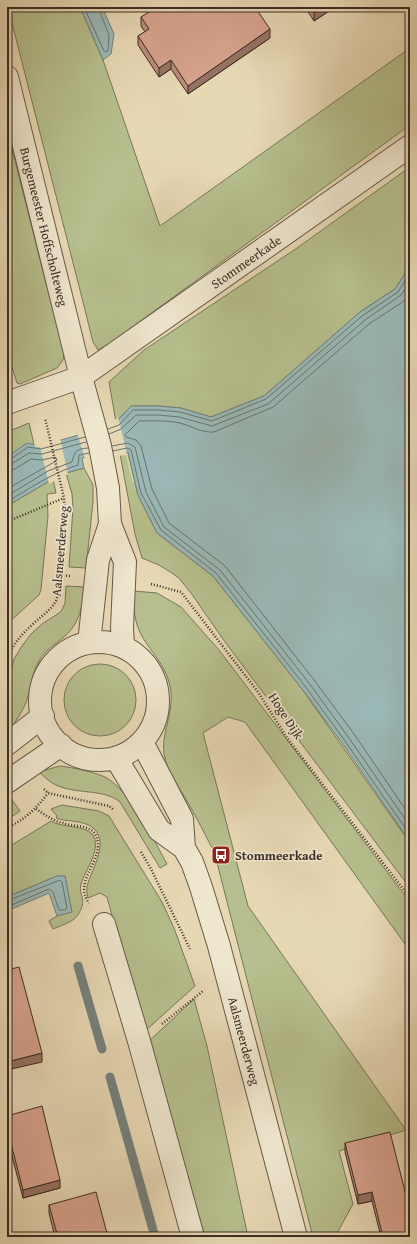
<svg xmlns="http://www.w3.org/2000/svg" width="417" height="1244" viewBox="0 0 417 1244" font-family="'Gentium Book Plus',serif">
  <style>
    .green { fill: #b6bf8d; stroke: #787659 }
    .water { fill: #9ab8b6; stroke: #74807c }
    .pier { fill: #e7d8b4 }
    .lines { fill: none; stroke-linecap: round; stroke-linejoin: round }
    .shore { stroke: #6a726e; stroke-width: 1 }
    .stream { stroke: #74807c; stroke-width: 9 }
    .minor-casing { stroke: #665849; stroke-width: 24 }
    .tertiary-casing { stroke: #665849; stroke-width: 24 }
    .path { stroke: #3b2d25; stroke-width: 2.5; stroke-dasharray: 1 2; stroke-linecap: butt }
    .minor { stroke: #efe6ce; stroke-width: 22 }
    .tertiary { stroke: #efe6ce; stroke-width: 22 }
    .wall { fill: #ba8c7a; stroke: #3b2d25 }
    .shaded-wall { fill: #977263; stroke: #3b2d25 }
    .building { fill: #d8a38e; stroke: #3b2d25 }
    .labels { text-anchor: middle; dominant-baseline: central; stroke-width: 3.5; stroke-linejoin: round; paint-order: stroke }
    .street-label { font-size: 13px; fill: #3b2d25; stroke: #efe6ce }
    .poi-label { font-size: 13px; font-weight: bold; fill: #3b2d25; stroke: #efe6ce; text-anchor: start }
  </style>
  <rect width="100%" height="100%" fill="#e7d8b4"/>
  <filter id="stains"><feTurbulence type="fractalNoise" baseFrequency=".005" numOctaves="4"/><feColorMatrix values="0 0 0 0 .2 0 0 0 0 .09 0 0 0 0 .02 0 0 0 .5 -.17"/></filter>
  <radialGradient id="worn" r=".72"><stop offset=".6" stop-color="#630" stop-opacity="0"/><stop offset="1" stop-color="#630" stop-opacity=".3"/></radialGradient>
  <path class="green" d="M8 7H80L103 60 160 226 410 48V125L109 344 98 350 93 342 82 298Z
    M7 129 64 354 63 360 57 368 20 384 17 383 7 351Z
    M410 167V266L395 289 360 312 264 396 211 417 181 408 158 406H131L116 422 109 382 144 350 297 248Z
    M29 423 34 444 7 457V432Z
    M128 452 138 495 157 533 213 576 302 689 410 843V888L225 642 191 593 179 578 172 573 159 565 142 558 135 534 120 454Z
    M84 468 93 485V502L86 568 69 567 73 508 72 494 66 473Z
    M53 479 56 493 47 494 48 516 41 590 39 595 7 624V506Z
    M66 586 85 587C82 607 80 623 64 637 54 645 44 651 38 663 32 674 32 684 28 696 25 708 18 718 11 728L7 719V683L14 659 22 646 31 634 42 624 59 613 62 610 65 603Z
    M134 591 157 593 181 607 219 650 410 902V951L245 722 228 717 203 733 248 906 406 1130 339 1151 353 1204 335 1237H313L214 851C205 836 198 819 188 803 180 788 167 772 164 754 161 729 177 709 169 682 164 664 152 653 143 638 134 623 133 607 134 591Z
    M64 700a36 36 0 1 1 72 0a36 36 0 1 1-72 0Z
    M60 766C75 768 91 771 105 777 130 790 153 839 167 864L160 868 120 802C103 788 74 795 54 784 48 781 44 776 39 772Z
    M7 793 20 811 7 820Z
    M62 805 99 811 109 816 162 902 174 928 195 986 144 1032 107 897 100 893 88 898C87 893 86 888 88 883 93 867 110 841 92 827 82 820 67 822 56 818L57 816 51 809Z
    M51 821C62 828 84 825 92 834 103 848 85 870 81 884 78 897 89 899 77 916 73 922 60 926 53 929L49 921 57 916 71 912 65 876H57L7 897V848Z
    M194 999 207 1046 248 1237H205L148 1042Z"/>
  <path class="water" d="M80 7H102L114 34 111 54 103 60Z
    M410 266V842L342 743 302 689 213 576 157 533 138 495 128 452 82 458 84 468 66 473 53 479 7 506V457L27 443 40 446 75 436 116 422 131 406H158L181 408 211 417 264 396 360 312 395 289Z
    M57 876H65L72 912 57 916 49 893 7 911V897Z"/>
  <path class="pier" d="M118 417 134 483H133L126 455 85 459 77 433 115 420Z
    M60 438 68 474 49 484 40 447H35L34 442 40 444Z"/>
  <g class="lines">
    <path class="shore" d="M84 7 104 51 106 52 108 51 109 35 98 7
      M410 294 404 301 369 324 273 407 214 432C202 433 191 426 180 423 167 420 152 421 139 421L125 435 126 437 136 440 141 446 152 489 169 523 225 566 314 680 354 734 410 816
      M108 429 119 425 133 410H158L180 412 212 421 266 399 362 316 398 292 410 273
      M109 434 121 429 136 415H158L179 417 212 426 268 404 365 320 401 295 410 282
      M112 446 128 443 135 447 146 492 164 527 220 570 309 683 349 738 410 826
      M113 451 127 448 131 450 141 493 161 530 216 573 305 686 345 741 410 835
      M7 460 11 459 28 447 41 449 85 437
      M7 465 13 463 29 453 42 454 86 442
      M7 471 15 469 31 459 42 460 55 457 57 459 56 461 7 489
      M7 496 48 471 72 462C75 451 76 449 88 448
      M7 502C30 488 52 473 78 465L79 455 89 453
      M7 901 60 880 62 882 67 908 65 910H59L53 892 49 889 7 907"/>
    <path class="stream" d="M78 966 102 1049
      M110 1077 155 1237"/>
    <g class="minor-casing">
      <path id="minor" d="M7 77 81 377 410 146
        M104 924 139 1041 193 1237"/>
    </g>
    <g class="tertiary-casing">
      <path id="tertiary" d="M7 403 81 377 100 446 108 488 110 524 125 562 122 627 123 647
        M40 701a59 59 0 1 1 118 0a59 59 0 1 1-118 0Z
        M89 643 98 560 110 524
        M142 742 182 819 184 848 192 862 201 887 219 946 296 1237
        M7 744 43 716
        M116 758 159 830 184 848
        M7 782 61 745"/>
    </g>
    <path class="path" d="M7 524 11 520 64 498
      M60 575 70 576
      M151 584 181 592 258 692 287 738 410 898
      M7 657C15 642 21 635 33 624 42 615 51 611 57 599L65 522 64 498 45 418
      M44 789 48 793 109 806 114 810
      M36 809C44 814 53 821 63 823 73 827 91 824 96 836 106 860 72 880 89 903
      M7 828C24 820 37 808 48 793
      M141 852 150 867 190 949
      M162 1024 203 991"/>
    <use href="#minor" class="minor"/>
    <use href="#tertiary" class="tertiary"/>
  </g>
  <path class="wall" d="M305 7H335L314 21Z
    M141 17 270 38 188 94 171 69 159 77 138 45V36L145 32 141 26Z
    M7 1116 60 1188 23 1198 7 1137Z
    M345 1143 409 1207 410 1237H381L372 1201 358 1204 345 1152Z
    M49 1205 108 1237H55L49 1213Z"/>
  <path class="shaded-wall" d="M323 7H335L314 21V13Z
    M270 29V38L188 94V86Z
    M171 60V69L159 77V68Z
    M42 1053V1062L7 1070V1062Z
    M60 1180V1188L23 1198V1190Z
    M372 1192V1201L358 1204V1195Z"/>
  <path class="building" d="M157 7H255L270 29 188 86 171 60 159 68 138 36 149 29 141 17Z
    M310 7H323L314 13Z
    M19 967 42 1053 7 1062V970Z
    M42 1106 60 1180 23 1190 7 1128V1116Z
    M390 1132 409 1207H410V1237H383L372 1192 358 1195 345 1143Z
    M96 1192 108 1237H58L49 1205Z"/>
  <defs>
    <g id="bus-square" transform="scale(1)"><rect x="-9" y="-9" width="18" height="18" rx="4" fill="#8f2418" stroke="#efe6ce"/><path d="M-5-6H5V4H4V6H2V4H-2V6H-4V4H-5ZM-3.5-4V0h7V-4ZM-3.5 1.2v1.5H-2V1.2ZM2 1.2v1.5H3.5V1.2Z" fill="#fff"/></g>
  </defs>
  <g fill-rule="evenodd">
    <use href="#bus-square" x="221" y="855"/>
  </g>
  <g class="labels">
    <g class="street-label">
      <text transform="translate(44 227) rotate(76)">Burgemeester Hoffscholteweg</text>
      <text transform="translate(246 262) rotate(-35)">Stommeerkade</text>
      <text transform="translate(60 551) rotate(-85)">Aalsmeerderweg</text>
      <text transform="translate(286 716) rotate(57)">Hoge Dijk</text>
      <text transform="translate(244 1041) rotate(75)">Aalsmeerderweg</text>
    </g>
    <g class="poi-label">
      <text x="235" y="855">Stommeerkade</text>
    </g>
  </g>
  <rect width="417" height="1244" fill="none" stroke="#e7d8b4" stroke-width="24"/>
  <rect x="8" y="8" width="401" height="1228" fill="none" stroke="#3b2d25" stroke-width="2"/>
  <rect x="12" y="12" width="393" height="1220" fill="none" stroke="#3b2d25"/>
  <rect width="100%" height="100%" filter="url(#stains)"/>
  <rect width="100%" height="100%" fill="url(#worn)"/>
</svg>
